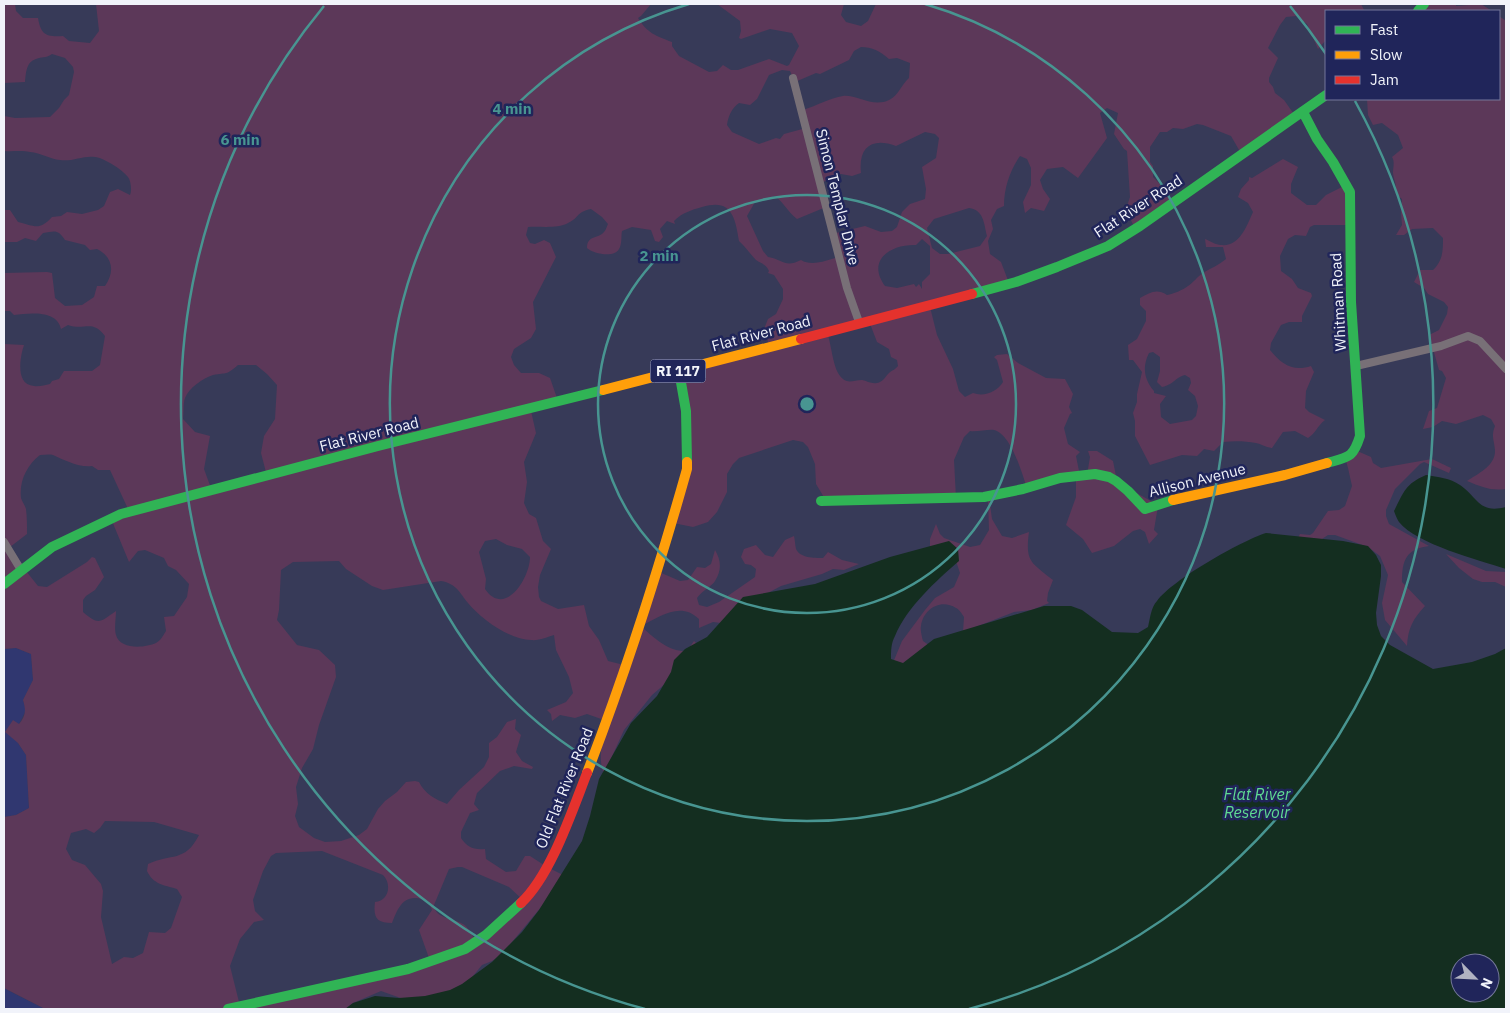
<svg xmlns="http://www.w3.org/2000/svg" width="1510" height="1013" viewBox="0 0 1510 1013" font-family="'IBM Plex Sans',sans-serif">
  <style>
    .built { fill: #303770 }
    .green { fill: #5c3859; fill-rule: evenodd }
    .water { fill: #142e20; fill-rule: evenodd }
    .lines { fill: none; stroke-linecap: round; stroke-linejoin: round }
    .street { stroke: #787077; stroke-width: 8 }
    .fast { stroke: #30b455; stroke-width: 10 }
    .slow { stroke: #ff9f0a; stroke-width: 10 }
    .jam { stroke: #e5322d; stroke-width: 10 }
    .ring { fill: none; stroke: #489591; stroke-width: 2.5 }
    .labels { text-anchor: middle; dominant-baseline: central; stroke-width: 5; stroke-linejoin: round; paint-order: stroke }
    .shield { fill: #20255a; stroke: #b2b5ca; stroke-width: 1 }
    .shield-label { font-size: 14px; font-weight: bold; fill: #f1f3fa }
    .street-label { font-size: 15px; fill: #f1f3fa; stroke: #20255a }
    .water-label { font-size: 16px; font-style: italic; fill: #5fdb92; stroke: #20255a }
    .centre { fill: #489591; stroke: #20255a; stroke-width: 2.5 }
    .ring-label { font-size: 15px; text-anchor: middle; font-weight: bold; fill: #489591; stroke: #20255a; stroke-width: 5; stroke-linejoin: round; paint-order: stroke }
  </style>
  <rect width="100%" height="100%" fill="#373a58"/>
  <path class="built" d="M16 648 31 654 33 680 23 700 26 710 19 724 18 743 26 755 29 808 16 815 4 817V649Z
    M4 988 17 995 45 1009H4Z"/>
  <path class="green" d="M4 4H15L16 11 23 18H38C41 35 46 37 63 36L69 41 90 43 99 31 96 4H651L641 16 638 18C647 33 656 36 672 42V46L679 56 709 72 717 71 723 65 731 70H738L769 59 787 66 789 65 799 46 792 33 770 29 741 39 739 38 741 31 740 21 717 4H844L841 15 846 22 861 26 868 21 876 4H1361L1364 10 1366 11H1326V40L1318 49 1307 24 1296 16 1286 17 1280 25 1268 48 1278 58 1269 78V82L1273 87 1275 93 1284 100 1296 117 1242 155 1231 136 1203 125 1197 124 1183 129 1173 128 1167 132H1160L1150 147V162L1153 166V177L1165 189 1174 203 1135 229 1126 209 1130 197 1127 151 1124 149 1114 134 1118 113 1107 108 1100 113 1107 138 1078 178 1063 167 1047 169 1040 180 1043 189 1050 199 1044 211 1031 208 1025 213 1023 202 1031 185V168L1027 159 1020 156C1010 170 1004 188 1004 206L997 209 991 220 993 229 988 241 990 254 1001 262 1009 283 930 307 937 335 953 369 959 391 965 397 973 393C984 397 997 392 1003 382L997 360 994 357 997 355 1007 354 1018 363 1046 378 1065 379 1073 394 1069 407 1072 413 1070 414 1064 428 1068 444 1080 452 1076 456 1080 476 1087 475 1090 457 1088 451H1097L1113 461 1117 481C1129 491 1145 496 1158 506L1154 530 1158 534 1149 544 1145 532 1140 529 1133 531 1114 546 1092 553 1083 539 1066 525 1076 497V480L1027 488C1022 473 1011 434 994 430 989 429 977 432 970 431L964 437 954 460 956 498 825 499 816 484 815 464 808 447 803 442 793 440 739 458 733 464 727 474V492L717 512 708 522 693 527 673 523 687 471 680 375 769 345 764 329 768 319 776 314 783 299V289L774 275 768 273 769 271C766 264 762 264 756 260 750 254 746 247 739 241 735 216 731 198 702 207 691 210 682 213 674 221L675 224 667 221 660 229 663 237 659 242 655 241 651 230 632 227 622 231C621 236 622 242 620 247 616 259 594 254 587 248 587 235 598 239 604 232 606 230 607 226 608 224L602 217 591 209C576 212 579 218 568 223 557 229 541 226 528 227L526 235 530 243 535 244 544 240 550 243 556 257 533 302 536 329 531 338 514 349 511 357 514 365 521 373H539L550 378 558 401 531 411 536 433 524 462 527 482 524 503 529 514 536 518 543 541 551 549 540 575 538 587 539 597 541 601 558 609 584 605 589 626 599 640 608 661 624 665 659 572 680 581 688 580 697 567 705 568 711 564 715 550C721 560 722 570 715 581 712 586 702 591 697 598L699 605 707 607 719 602 755 577 756 569 751 565 745 564 741 557 744 549 756 545 765 555 773 557 785 540 794 536C795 540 795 545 796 549 800 558 814 558 823 558L828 552 842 560 859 564 844 570 833 569 822 574 781 586 764 595 721 623 713 622 699 628V619C680 601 660 617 641 626 653 637 668 652 687 651L694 641 697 644 672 678 652 695 624 730 604 774C597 758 603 738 607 721L587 714 575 718 560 715 552 721 551 714 547 710 566 702 573 693 569 677 556 650 554 635C547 637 539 641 531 640 510 640 481 619 468 603 459 592 457 584 441 581L383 590 372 586 346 569 339 561 293 562 281 570 279 610 277 620 297 645 319 650 335 665 336 677 319 725 313 749 302 768 296 787 298 804 295 816 299 827 314 838 325 842 341 841 359 835 367 829 378 809 385 801 397 792 406 782 415 781 419 782C425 794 435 799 447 804L459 790 484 767 489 757V743L497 737 507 722 516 719 515 729 521 735 516 752 522 761 533 767 532 769 514 766 500 771 477 793 474 804 479 810 470 813 461 832V838C467 847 473 850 485 849L486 859 506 872 516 871 525 856H530L547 867 563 875 547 900 501 955 492 961 482 965 465 986 423 1006 381 991 353 1003 345 1009H45L4 988V817L16 815 29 808 26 755 18 743 5 732 13 720 19 724C26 716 26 710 23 700L33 680 31 654 16 648 4 649V344L24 345C20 357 15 385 34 386 39 387 45 385 50 384L52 381 59 379 64 371H92L100 365 105 336C92 319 85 331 68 325L61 329C57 310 30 313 14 315L10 311H4V273L47 272 52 273 55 298 65 306 82 305 94 297 97 286H105C115 272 113 257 97 249L90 250 85 245 65 240C58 229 55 231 43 233L36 241 25 238 17 242H4V210H10L18 222C35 226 39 231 52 217L61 216 67 212 82 214 98 210 104 206 110 192 118 189 130 195C132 191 131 181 128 177 123 170 104 158 95 157 84 155 72 162 60 160 50 159 41 153 30 152 21 150 13 152 4 151V116L15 118 50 117 59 108 64 100 69 95 74 72 73 67 65 58 52 54C45 59 42 56 36 59 26 62 26 73 25 82L4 83ZM861 47C872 47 880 51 889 59L897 58 910 63 909 78C901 85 899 95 889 100 873 108 855 94 843 96 830 98 816 106 803 110L806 128 784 134 780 139 776 138 759 144 732 132 727 125C728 116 732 108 739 103L750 105 757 99 769 75 782 70 790 71 795 82 816 73 820 74 849 60 854 51ZM925 132 935 134 939 138 936 158 922 167 926 189 925 199 910 204 902 212 897 227 892 231 881 232 865 226 836 233 839 257C827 260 812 267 801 260 785 268 784 260 768 257L763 251 747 216 755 202 775 196C784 203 788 212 797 219L826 207 821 183 841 174 852 176 861 173C858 147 872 137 896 146ZM969 208C984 210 984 224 987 236L980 246 948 254H940L932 248 927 228 934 219ZM922 239 930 246V274L922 282V289L919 284 916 287 914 284 897 288 885 286C866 260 891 244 916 245ZM869 321 877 342 889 349 891 357 897 360 898 366C895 370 892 370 889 373 885 377 883 382 877 383 871 384 867 381 862 380 852 380 846 386 838 373 833 364 831 345 828 335ZM238 365H256L267 374 277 385 275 419 264 436 261 453 267 476 212 491 204 469 210 436 195 432 183 419C184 412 183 404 185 398 189 388 203 378 213 375 228 372 225 376 238 365ZM40 455C44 455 49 454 53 455 64 460 80 468 92 466L98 470H110L129 511 112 521 129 562 138 551 145 550 164 558 168 566 176 570 189 584 187 597 174 616 164 617 166 631C163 636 160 641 156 643 145 648 120 650 116 635 114 628 116 618 116 611 100 622 99 626 83 612V600L86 596 95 590 104 577 95 558 92 557 87 562 47 587 38 586 26 571 10 547 27 534C27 526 27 517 26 509 25 505 22 502 21 498 19 481 27 465 40 455ZM496 539 507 545 522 549 530 557C530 578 505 618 485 589L486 579 479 552 485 541ZM105 821 154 822 199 835C185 863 171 853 148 864L147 871C153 884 163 885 177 889L182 897 171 928 165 933 149 932 143 953 133 958 124 957 112 964 101 917 103 891 101 884 85 865 72 860 66 849 71 833 86 829 94 833 100 828ZM322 851 383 875C392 884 389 901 375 902 373 918 377 923 392 923 396 913 401 897 416 898 419 898 424 900 428 901L432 910 419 930 429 958 408 970 240 1006 230 966 240 939 254 922 264 920 255 911 253 900 263 871 271 856 276 853ZM458 867H462L509 887 524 901 475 940C472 935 468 927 463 924 453 918 435 919 434 905L449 869Z
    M1421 4H1456V6L1481 4 1492 11H1419Z
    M1499 16 1506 21V489C1490 491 1482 487 1467 481 1477 474 1496 466 1495 450 1494 439 1491 436 1495 426L1491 419 1483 415 1456 424 1442 421 1433 427 1423 429 1429 411 1437 408 1446 378 1442 371 1439 370 1429 335 1439 330 1447 314 1448 307 1444 302 1428 294 1424 288 1414 282 1420 270H1433C1443 261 1443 250 1443 238L1433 228 1412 229 1404 235H1396L1402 225 1401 213 1402 199 1396 194C1397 184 1394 181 1393 173 1393 167 1395 162 1392 157L1403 148 1398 135 1382 123 1373 125 1368 115 1367 99H1499Z
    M1283 159 1298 167 1291 184V193L1307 205H1316L1326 195 1346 185 1350 225H1314L1310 227 1306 236 1295 235 1288 239 1280 256 1281 271 1292 279 1298 288 1311 293 1312 296 1302 316V322H1289L1281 325 1271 343 1270 350C1281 364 1293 372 1311 366L1314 372 1306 391 1305 408 1309 412 1325 420C1317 426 1316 433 1308 438L1295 431 1283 432 1272 448C1265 447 1261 444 1256 443 1245 441 1234 441 1223 442L1214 451 1204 449 1197 456 1182 455 1150 465 1135 436V421L1133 413 1137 402V394L1142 372 1133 360H1129L1128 345 1137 339 1146 321V311L1140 305V298C1150 293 1156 288 1167 295 1173 294 1183 290 1188 286 1193 283 1197 277 1203 273 1211 268 1219 265 1226 259L1223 247H1206L1205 239C1210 241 1216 245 1221 245 1240 247 1247 225 1253 212L1248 203 1238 197 1241 189 1249 180V177L1252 178ZM1153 352 1160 357V371L1157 382 1162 387C1175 384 1174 378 1185 375L1190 378 1191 383 1188 390 1195 396 1198 406 1196 416 1192 420 1170 424 1161 417 1160 404 1166 396 1154 393V391C1144 379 1142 367 1149 353Z
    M1355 450 1371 457 1373 463 1381 468 1432 459 1451 468 1449 473 1424 462 1420 464 1395 489 1386 510V516L1389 524 1429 546C1406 549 1402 560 1402 582L1425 606C1413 619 1408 628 1407 646L1385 620 1382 603 1388 575 1380 556 1368 547 1335 535H1328L1319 541 1298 538 1300 534 1310 535 1313 533 1328 511 1339 510 1345 506 1352 486 1348 468 1346 461Z
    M989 497 992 519 1002 536 1012 538 1029 532C1025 562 1031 562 1053 580L1048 593 1047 601 1049 603 1032 610 1014 612 963 632 964 617C962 614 959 609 956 608 941 598 923 609 921 626 920 630 922 637 923 641L933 648 890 670 902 641 925 610 935 598 954 587 960 573 957 564 951 553 930 547V539L936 524 940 534 944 538 970 547 980 545 989 530 988 499Z
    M1446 554 1486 571 1506 572V587L1495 582H1482L1473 579 1459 568Z"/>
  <path class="water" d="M1426 475C1438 477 1450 478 1460 485 1478 497 1478 514 1506 507V569C1479 560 1416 544 1399 522 1397 519 1395 514 1394 511 1404 492 1405 484 1426 475Z
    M1266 533 1343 541 1368 546 1376 555 1381 565V576L1376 613 1377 625 1381 636 1390 645 1433 669 1472 662 1495 654 1506 648V1009H345L353 1003 375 996 399 998 425 996 450 990 462 984 492 962 522 932 539 910 582 841 590 816 599 779 631 723 657 696 671 672 674 660 685 649 707 637 743 597 815 584 890 557 949 541 958 549 959 561C936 581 907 607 895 636 891 643 891 651 891 659L903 663 934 639 1044 606H1071L1082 610 1112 632 1138 633 1148 627C1150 619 1151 607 1157 601 1172 580 1241 541 1266 533ZM1460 963H1490V993H1460Z"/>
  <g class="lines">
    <path class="street" d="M793 78 847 288 859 322
      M1356 366 1441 346 1468 336 1480 341 1506 369
      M4 542 21 570"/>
    <path class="fast" d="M1418 11 1424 4
      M1303 112 1317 139 1333 162 1350 192 1351 302 1360 436C1353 458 1349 457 1327 463
      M972 294 1016 282 1057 267 1108 246 1140 226 1326 95
      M679 371 686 411 687 462
      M821 501 984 497 1023 489 1060 478 1095 474 1109 477 1116 481 1128 491 1145 509 1173 500
      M4 584 52 547 121 514 378 446 603 390
      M228 1009 408 969 465 949 486 935 521 903"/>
    <path class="slow" d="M603 390 801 339
      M1173 500 1285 475 1327 463
      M587 773C625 674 658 572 687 469V462"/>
    <path class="jam" d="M801 339 972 294
      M521 903C551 875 572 811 587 773"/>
  </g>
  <g class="ring">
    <circle cx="807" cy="404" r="209"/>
    <path d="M925 4A417 417 0 1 1 689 4"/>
    <path d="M645 1009A626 626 0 0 1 324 6M1290 6A626 626 0 0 1 1326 54M1355 101A626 626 0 0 1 969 1009"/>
  </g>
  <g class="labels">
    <rect class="shield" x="650.5" y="359.5" width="55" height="23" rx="4"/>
    <g class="shield-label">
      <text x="678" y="371">RI 117</text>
    </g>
    <g class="street-label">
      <text transform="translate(838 197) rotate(76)">Simon Templar Drive</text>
      <text transform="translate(1138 206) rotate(-33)">Flat River Road</text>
      <text transform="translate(1338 302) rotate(-93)">Whitman Road</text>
      <text transform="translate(761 333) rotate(-15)">Flat River Road</text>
      <text transform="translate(369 434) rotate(-14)">Flat River Road</text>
      <text transform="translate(1197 480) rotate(-14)">Allison Avenue</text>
      <text transform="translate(564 788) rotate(-68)">Old Flat River Road</text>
    </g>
    <g class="water-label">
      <text x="1257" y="794">Flat River<tspan x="1257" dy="18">Reservoir</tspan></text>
    </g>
  </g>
  <circle cx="807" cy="404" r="8" class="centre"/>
  <g class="ring-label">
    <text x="512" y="114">4 min</text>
    <text x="240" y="145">6 min</text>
    <text x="659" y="261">2 min</text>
  </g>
  <rect width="1510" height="1013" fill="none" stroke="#f1f3fa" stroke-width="10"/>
  <rect x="1325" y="10" width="175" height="90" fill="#20255a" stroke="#74779a"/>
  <rect x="1335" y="26" width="25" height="8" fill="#30b455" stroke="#74779a"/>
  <text x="1370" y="35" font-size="15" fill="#f1f3fa">Fast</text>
  <rect x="1335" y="51" width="25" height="8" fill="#ff9f0a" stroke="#74779a"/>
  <text x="1370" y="60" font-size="15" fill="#f1f3fa">Slow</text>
  <rect x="1335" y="76" width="25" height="8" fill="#e5322d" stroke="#74779a"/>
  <text x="1370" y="85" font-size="15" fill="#f1f3fa">Jam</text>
  <g transform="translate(1475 978) rotate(114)"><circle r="24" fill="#20255a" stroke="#74779a"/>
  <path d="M0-4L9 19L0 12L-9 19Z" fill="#b0b2c1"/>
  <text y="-8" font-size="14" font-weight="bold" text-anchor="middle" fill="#f1f3fa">N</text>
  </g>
</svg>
